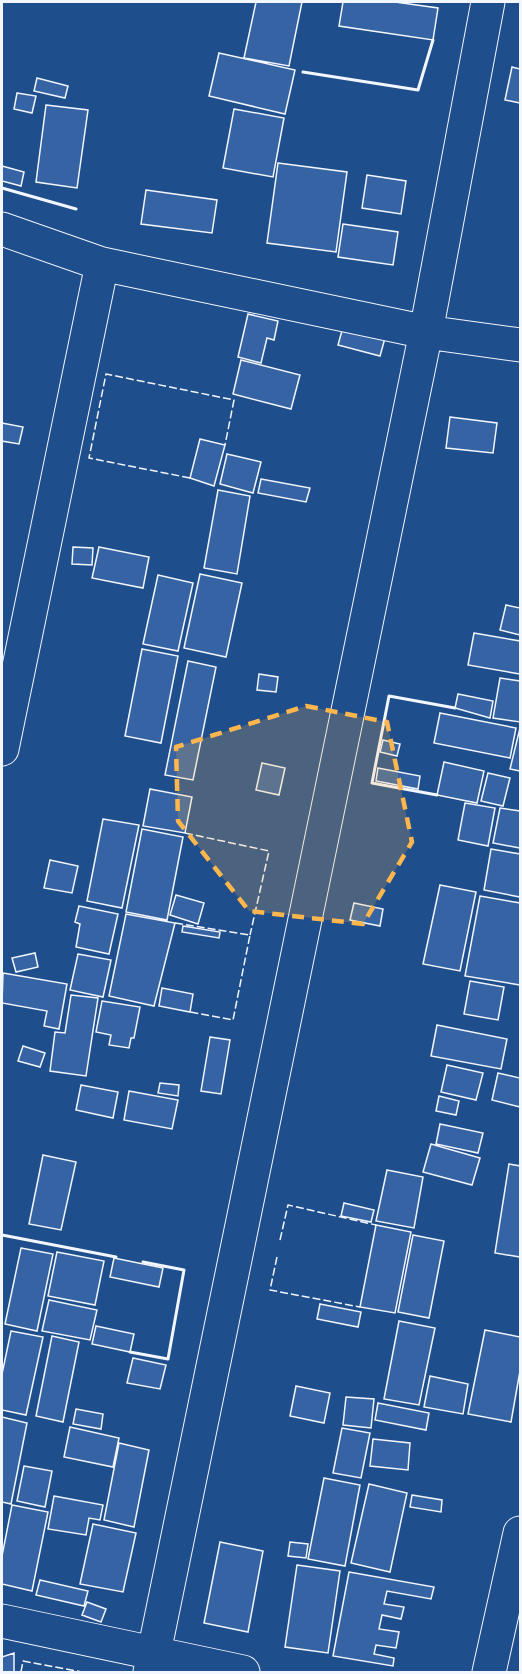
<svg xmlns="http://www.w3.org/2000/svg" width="522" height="1674" viewBox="0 0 522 1674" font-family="Overpass,sans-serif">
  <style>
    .building { fill: #3563a3; stroke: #f2f6ff; stroke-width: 1.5 }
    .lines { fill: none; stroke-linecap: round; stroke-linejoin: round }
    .minor-casing { stroke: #f2f6ff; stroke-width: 35 }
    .minor { stroke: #1f4e8c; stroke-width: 33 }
    .fence { stroke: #f2f6ff; stroke-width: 1.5; stroke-dasharray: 8 3; stroke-linecap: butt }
    .wall { stroke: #f2f6ff; stroke-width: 3 }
    .marked { fill: #ffb74d; fill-opacity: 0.2; stroke: #ffb74d; stroke-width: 4.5; stroke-dasharray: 12 8; stroke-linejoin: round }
  </style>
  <rect width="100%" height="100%" fill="#1f4e8c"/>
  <path class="building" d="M256 2H302L289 66 244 58Z
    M343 2H395L438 8 433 40 339 26Z
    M219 53 295 70 285 114 209 96Z
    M512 67 520 69V103L505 100Z
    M37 78 68 86 65 98 34 91Z
    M17 93 36 96 32 113 14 109Z
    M46 105 88 110 77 188 36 182Z
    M234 109 284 118 273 177 223 168Z
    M278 163 347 172 336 252 267 243Z
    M2 166 24 172 21 186 2 181Z
    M367 175 406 181 401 214 362 208Z
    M146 190 217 200 212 233 141 224Z
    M343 224 398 232 393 265 338 257Z
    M248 314 278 321 274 340 267 338 261 363 238 357Z
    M343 327 385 338 380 356 338 345Z
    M241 360 300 375 291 409 233 394Z
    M450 417 497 423 493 453 446 448Z
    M2 423 23 427 19 444 2 441Z
    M200 439 225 445 214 486 190 478Z
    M227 454 261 462 253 493 220 484Z
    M261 479 310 488 306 502 258 493Z
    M218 490 250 496 237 574 204 568Z
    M73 547 93 548 92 565 72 564Z
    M99 547 149 557 143 588 92 578Z
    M200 574 242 583 226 657 184 648Z
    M158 575 193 583 178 651 143 644Z
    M506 605 520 608V635L500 630Z
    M474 633 520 641V674L468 665Z
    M142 649 178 656 161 743 125 736Z
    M188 661 216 667 193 780 165 775Z
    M259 674 278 677 276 692 257 690Z
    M500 678 520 681V722L493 718Z
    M458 694 493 701 490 718 455 708Z
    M440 713 516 728 510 758 434 743Z
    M520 728V771L510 769Z
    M383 740 400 744 397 756 380 752Z
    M444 762 484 771 477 803 437 795Z
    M262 763 285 768 279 795 256 790Z
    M378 768 420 776 418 789 376 781Z
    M488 773 510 778 503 806 481 801Z
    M150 789 192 797 185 833 143 826Z
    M465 803 495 808 488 846 458 840Z
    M500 808 520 811V848L493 843Z
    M103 819 139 825 122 908 87 901Z
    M142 829 183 837 167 920 126 912Z
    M491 849 520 854V897L484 890Z
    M50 860 78 866 72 893 44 888Z
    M440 885 476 892 460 971 423 964Z
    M176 895 204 903 198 924 170 915Z
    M480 896 520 903V985L465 976Z
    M354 903 383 909 380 926 350 920Z
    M79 906 118 914 109 954 76 947 80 924 75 922Z
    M126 914 175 923 154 1006 109 996Z
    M183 926 220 932 219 938 182 932Z
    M35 953 38 967 16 972 12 958Z
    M78 954 111 960 103 997 70 990Z
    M3 973 67 984 59 1029 44 1026 47 1011 2 1003Z
    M470 981 504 987 498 1020 464 1014Z
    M162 988 193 994 190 1012 159 1006Z
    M71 995 98 998 86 1076 50 1071 55 1032 65 1033Z
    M102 1001 140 1007 134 1038H131L129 1048 109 1045 111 1035 96 1032Z
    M437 1025 507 1039 501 1069 431 1056Z
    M210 1037 230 1040 221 1094 201 1091Z
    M23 1046 45 1053 40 1067 18 1061Z
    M447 1065 483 1073 476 1100 441 1092Z
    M498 1073 520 1078V1107L492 1100Z
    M160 1083 179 1085 178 1096 158 1093Z
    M81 1085 118 1092 113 1118 76 1110Z
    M129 1091 178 1100 172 1129 124 1120Z
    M439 1096 459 1101 456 1115 436 1111Z
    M440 1124 483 1133 478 1153 436 1144Z
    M431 1144 480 1158 472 1185 423 1172Z
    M43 1155 76 1162 61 1230 29 1224Z
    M509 1164 520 1166V1257L495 1253Z
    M387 1170 423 1177 414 1228 376 1221Z
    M344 1203 374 1210 371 1222 341 1216Z
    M376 1225 411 1232 395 1313 360 1307Z
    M413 1235 444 1241 429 1318 398 1312Z
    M21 1248 53 1254 37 1331 5 1324Z
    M57 1252 104 1261 95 1305 48 1296Z
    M114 1258 163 1268 159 1287 110 1277Z
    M49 1300 97 1310 90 1340 42 1331Z
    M320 1304 361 1312 358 1327 317 1319Z
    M399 1321 435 1328 419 1405 384 1399Z
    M96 1326 134 1334 130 1352 92 1344Z
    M485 1330 520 1337V1371L511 1422 468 1414Z
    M11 1331 43 1337 26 1415 2 1410V1374Z
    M52 1336 79 1342 63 1422 36 1416Z
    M133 1358 166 1365 160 1389 127 1383Z
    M430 1376 468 1384 463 1414 424 1407Z
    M296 1386 330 1393 324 1423 290 1416Z
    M346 1397 374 1399 371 1428 343 1425Z
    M378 1403 429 1413 426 1430 375 1420Z
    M76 1409 103 1414 101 1429 73 1424Z
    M2 1417 27 1423 11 1504 2 1502Z
    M70 1427 119 1438 113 1467 64 1457Z
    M342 1428 370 1433 361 1478 333 1473Z
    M373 1439 410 1443 408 1470 370 1466Z
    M119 1443 149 1450 134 1527 104 1520Z
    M24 1466 52 1471 45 1507 17 1501Z
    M324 1478 360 1485 345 1566 308 1559Z
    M369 1484 407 1493 390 1572 351 1563Z
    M412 1495 442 1500 441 1512 410 1507Z
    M54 1496 103 1505 100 1520 89 1518 86 1535 48 1529Z
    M12 1505 48 1512 32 1591 2 1584V1556Z
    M93 1524 136 1533 123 1592 80 1584Z
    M220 1542 263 1551 248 1632 204 1623Z
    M290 1542 308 1544 306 1558 288 1556Z
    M297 1565 340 1571 328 1653 285 1647Z
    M349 1572 434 1587 431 1599 387 1591 384 1604 404 1607 401 1619 382 1615 379 1629 399 1632 396 1648 376 1645 374 1654 394 1658 393 1666 333 1656Z
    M40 1580 88 1591 84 1606 36 1595Z
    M87 1602 106 1609 101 1622 82 1615Z
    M14 1653V1672H2V1657Z"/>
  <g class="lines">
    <g class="minor-casing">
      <path id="minor" d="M2 229 102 264 426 332 520 345
        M2 749 102 264
        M2 1621 243 1672
        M150 1672 426 332 488 2
        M489 1672 520 1533"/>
    </g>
    <use href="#minor" class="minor"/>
    <path class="fence" d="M190 478 89 458 106 374 234 400 225 445
      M185 833 269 851 250 935
      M175 923 250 935 233 1020 190 1012
      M280 1240 288 1205 376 1225
      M277 1257 270 1290 360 1307
      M21 1672 23 1661 82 1672"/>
    <path class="wall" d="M303 72 418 90 433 40
      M2 188 76 209
      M437 795 372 783 389 696 455 708
      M2 1235 116 1257
      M130 1352 168 1359 184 1270 143 1262"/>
  </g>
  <path class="marked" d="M306 706 387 722 412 842 363 924 249 911 178 821 176 747Z"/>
  <rect width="522" height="1674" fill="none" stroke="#f2f6ff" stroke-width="6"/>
</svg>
